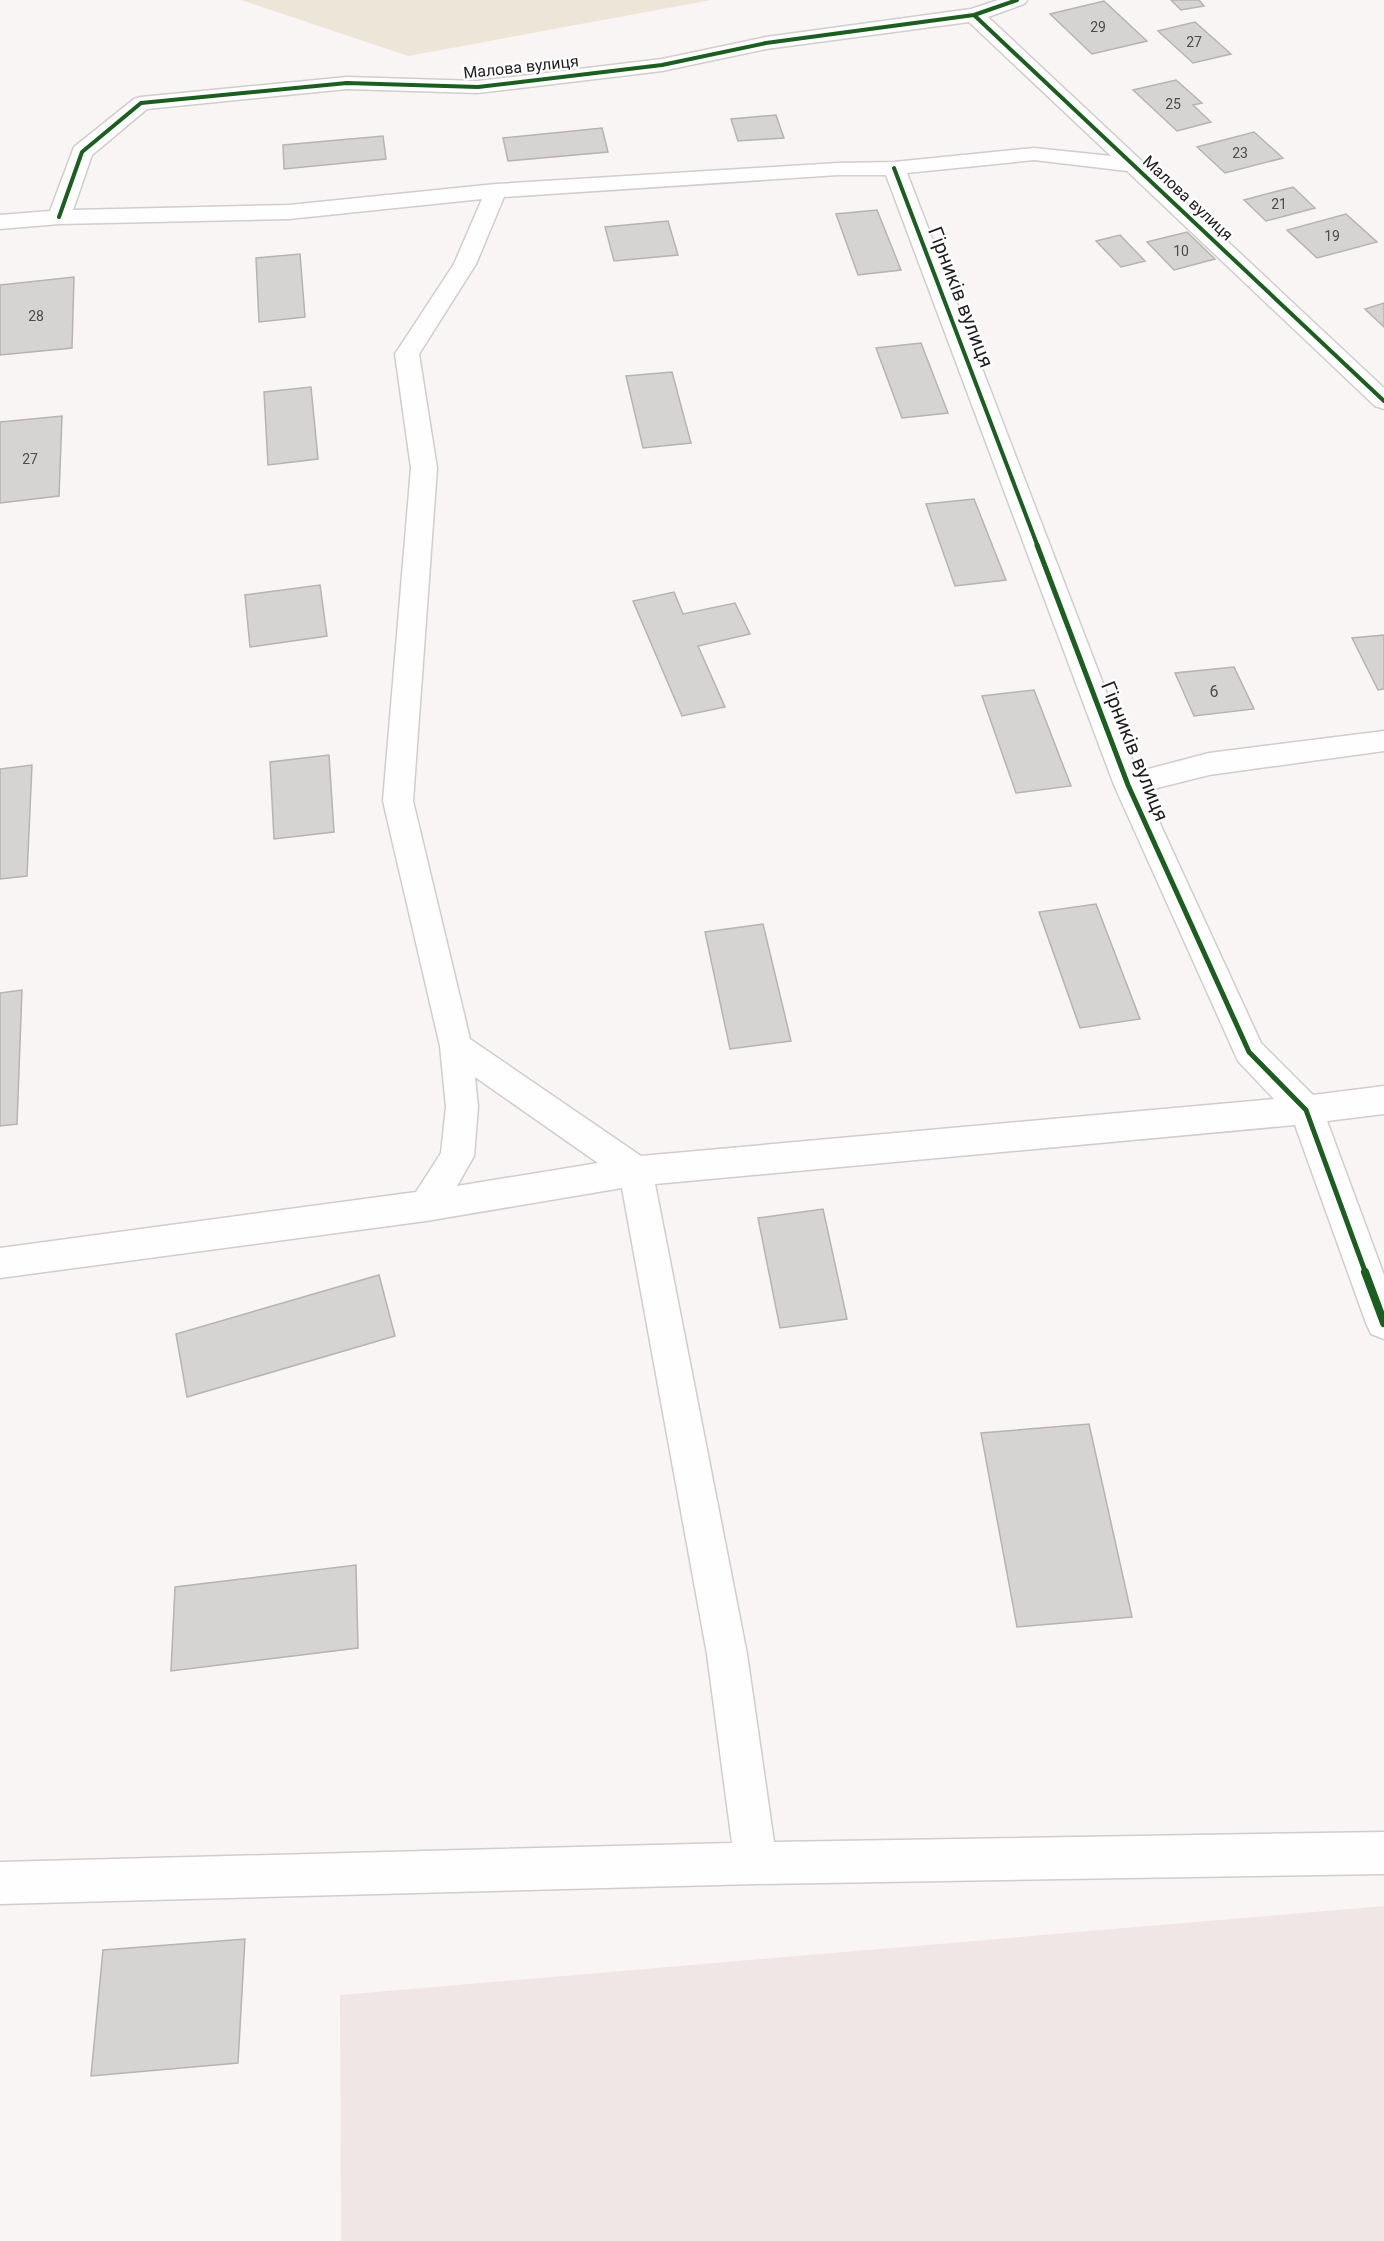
<svg xmlns="http://www.w3.org/2000/svg" width="1384" height="2241" viewBox="0 0 1384 2241" font-family="Roboto,sans-serif">
  <style>
    .built { fill: #f0e6e5 }
    .green { fill: #ede5d7 }
    .building { fill: #d6d3d3; stroke: #b6b3b2; stroke-width: 1.5 }
    .lines { fill: none; stroke-linecap: round; stroke-linejoin: round }
    .minor-casing { stroke: #d0cdcc; stroke-width: 3 }
    .minor { fill: #fefefe; fill-rule: evenodd }
    .cycleway-far2-casing { stroke: #fff; stroke-width: 6 }
    .cycleway-far1-casing { stroke: #fff; stroke-width: 9 }
    .cycleway-casing { stroke: #fff; stroke-width: 11 }
    .cycleway-far2 { stroke: #1b5e20; stroke-width: 4 }
    .cycleway-far1 { stroke: #1b5e20; stroke-width: 5 }
    .cycleway { stroke: #1b5e20; stroke-width: 8 }
    .labels { text-anchor: middle; dominant-baseline: central; stroke-width: 4.5; stroke-linejoin: round; paint-order: stroke }
    .far-number-label { font-size: 14px; fill: #4c4a4a }
    .far-street-label { font-size: 16px; fill: #1e1c1c; stroke: #fff }
    .number-label { font-size: 16px; fill: #4c4a4a }
    .street-label { font-size: 20px; fill: #1e1c1c; stroke: #fff }
  </style>
  <rect width="100%" height="100%" fill="#faf5f5"/>
  <path class="built" d="M1384 1906V2241H341L340 1995Z"/>
  <path class="green" d="M241 0H711L408 56Z"/>
  <path class="building" d="M1171 0H1199L1204 6 1181 10Z
    M1104 1 1147 41 1092 54 1050 14Z
    M1195 22 1231 54 1193 63 1158 31Z
    M1176 80 1202 103 1193 105 1211 122 1177 131 1133 90Z
    M776 115 784 138 738 141 731 119Z
    M602 128 608 152 508 161 503 138Z
    M1254 132 1283 158 1225 173 1197 147Z
    M383 136 386 159 284 169 283 145Z
    M1293 187 1315 208 1266 221 1244 200Z
    M877 210 901 270 858 275 836 214Z
    M1346 214 1377 242 1317 258 1287 230Z
    M668 221 678 255 614 261 605 227Z
    M1187 232 1215 259 1174 270 1147 242Z
    M1120 235 1145 261 1121 267 1096 241Z
    M300 254 305 317 259 322 256 258Z
    M74 277 72 348 0 355V285Z
    M1384 303V327L1365 309Z
    M921 343 948 413 902 418 876 348Z
    M672 372 691 443 643 448 626 376Z
    M311 387 318 459 268 465 264 392Z
    M62 416 59 496 0 503V422Z
    M974 499 1006 580 955 586 926 504Z
    M320 585 327 636 250 647 245 595Z
    M674 592 683 614 735 603 750 634 698 646 725 707 682 716 633 601Z
    M1384 635V689L1378 690 1352 638Z
    M1234 667 1254 709 1194 716 1175 673Z
    M1034 690 1071 786 1016 793 982 696Z
    M329 755 334 832 274 839 270 762Z
    M32 765 27 876 0 879V769Z
    M1096 904 1140 1019 1080 1028 1039 912Z
    M763 924 791 1041 730 1049 705 932Z
    M22 990 17 1124 0 1126V993Z
    M823 1209 847 1319 780 1328 758 1218Z
    M379 1275 395 1336 187 1397 176 1334Z
    M1089 1424 1132 1617 1017 1627 981 1433Z
    M356 1565 358 1648 171 1671 175 1587Z
    M245 1939 238 2063 91 2076 103 1950Z"/>
  <g class="lines">
    <g class="minor-casing">
      <path id="minor" d="M998 0H1027L1024 4 988 17 1384 388V409L1375 406 1127 171 1034 160 907 173 1137 772 1209 753 1384 731V751L1209 775 1145 791 1261 1043 1313 1095 1384 1086V1114L1327 1121 1384 1275V1339L1371 1334 1366 1323 1295 1125 655 1184 747 1654 774 1842 1384 1832V1874L756 1884 0 1904V1862L732 1843 707 1654 622 1188 426 1221 0 1278V1248L416 1192 441 1153 446 1107 440 1046 383 801 411 468 395 354 454 264 482 199 289 219 59 224 0 229V215L50 211 74 147 134 99 141 97 347 77 478 81 662 59 766 37 971 9ZM969 22 1111 156 1034 148 894 162 838 163 496 184 289 205 73 210 92 155 147 109 347 89 478 93 662 71 766 49ZM838 175H886L1114 785 1238 1061 1274 1099 641 1156 470 1039 413 801 437 468 419 354 476 264 504 197ZM475 1077 598 1163 457 1186 474 1156 478 1107Z"/>
    </g>
    <use href="#minor" class="minor"/>
    <g class="cycleway-far2-casing">
      <path id="cycleway-far2" d="M974 15 1384 401
        M894 168 1038 547
        M59 217 82 152 141 103 347 83 478 87 662 65 766 43 974 15 1017 0"/>
    </g>
    <g class="cycleway-far1-casing">
      <path id="cycleway-far1" d="M1037 545 1128 785 1249 1052 1306 1110 1366 1274"/>
    </g>
    <g class="cycleway-casing">
      <path id="cycleway" d="M1365 1272 1384 1323"/>
    </g>
    <use href="#cycleway-far2" class="cycleway-far2"/>
    <use href="#cycleway-far1" class="cycleway-far1"/>
    <use href="#cycleway" class="cycleway"/>
  </g>
  <g class="labels">
    <g class="far-number-label">
      <text x="1098" y="27">29</text>
      <text x="1194" y="42">27</text>
      <text x="1173" y="104">25</text>
      <text x="1240" y="153">23</text>
      <text x="1279" y="204">21</text>
      <text x="1332" y="236">19</text>
      <text x="1181" y="251">10</text>
      <text x="36" y="316">28</text>
      <text x="30" y="459">27</text>
    </g>
    <g class="far-street-label">
      <text transform="translate(521 67) rotate(-6)">Малова вулиця</text>
      <text transform="translate(1188 198) rotate(43)">Малова вулиця</text>
    </g>
    <g class="number-label">
      <text x="1214" y="691">6</text>
    </g>
    <g class="street-label">
      <text transform="translate(961 297) rotate(69)">Гірників вулиця</text>
      <text transform="translate(1135 751) rotate(68)">Гірників вулиця</text>
    </g>
  </g>
</svg>
